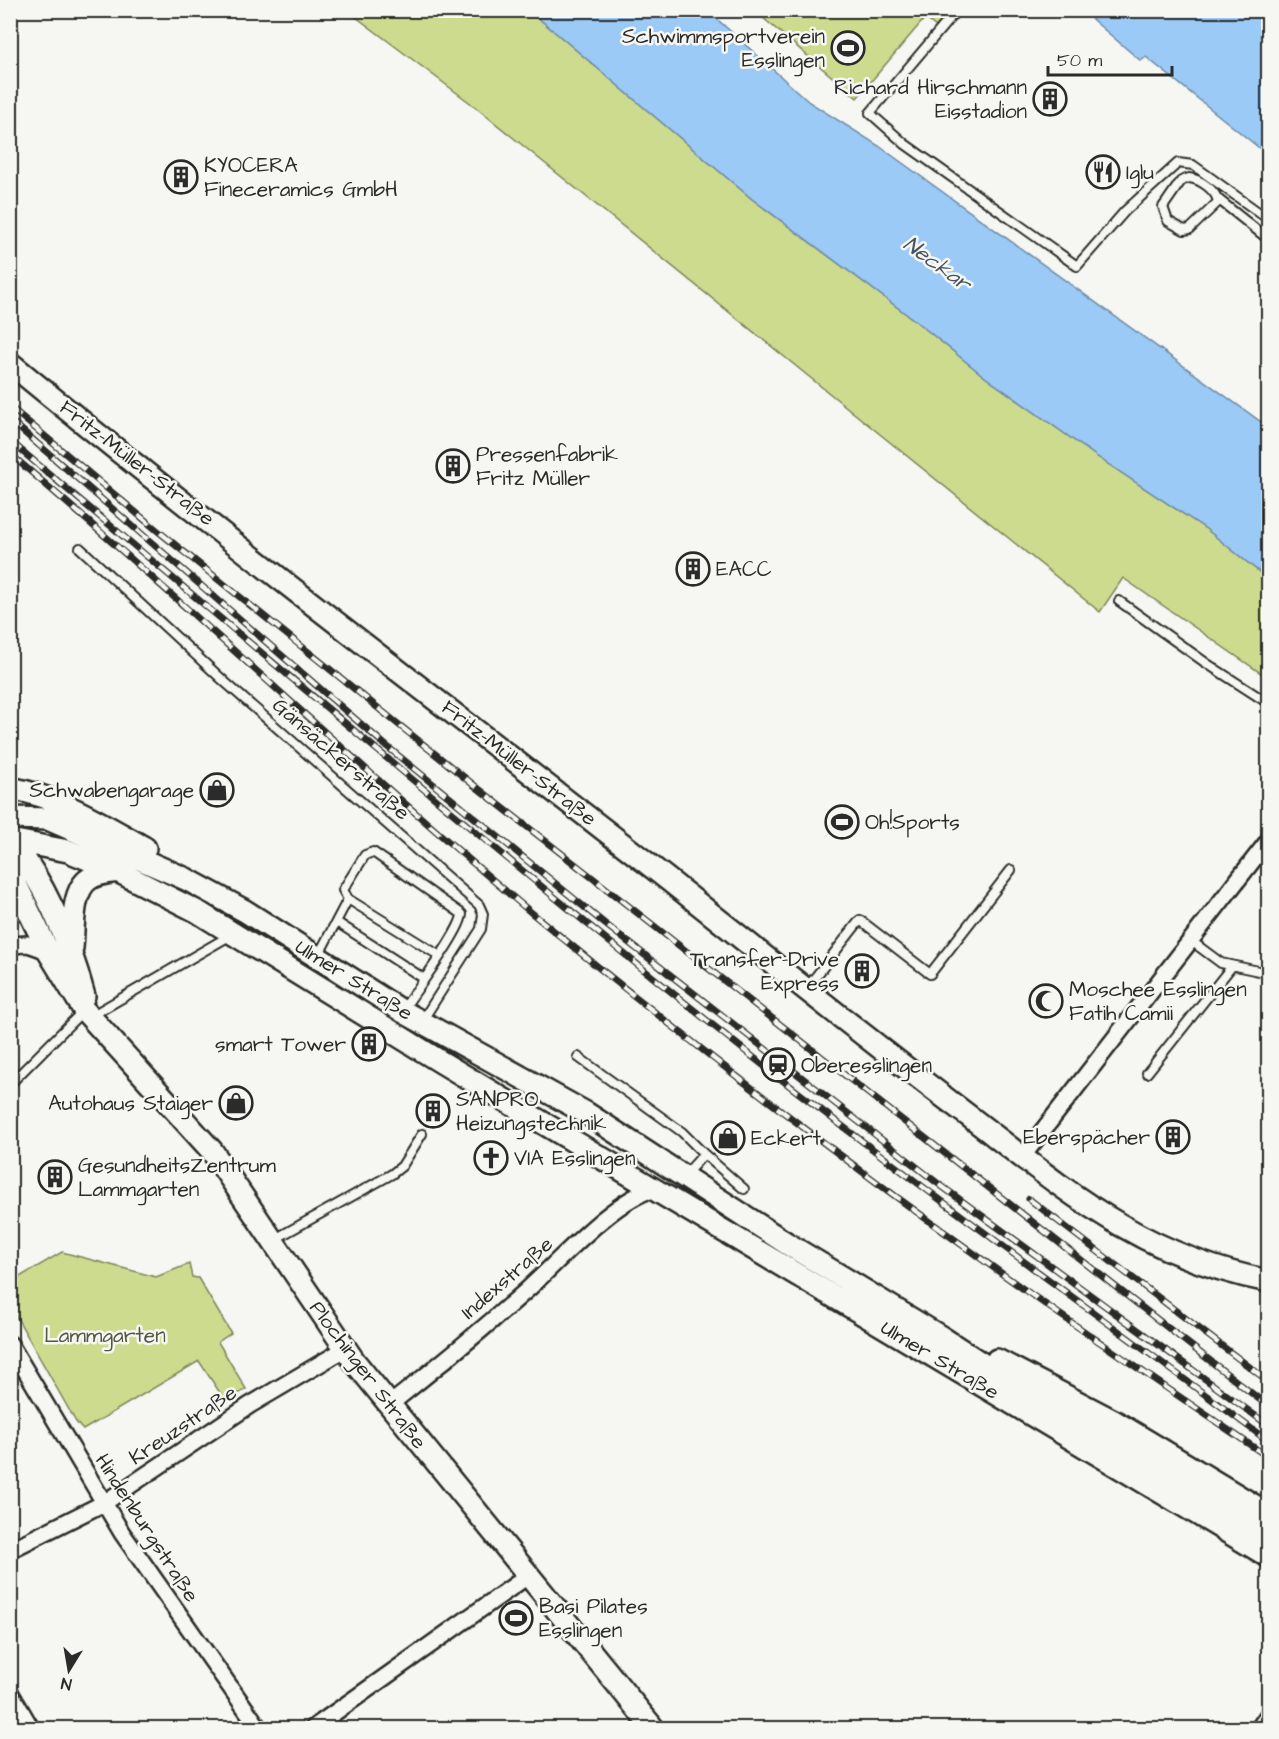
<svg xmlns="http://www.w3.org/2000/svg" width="1279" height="1739" viewBox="0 0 1279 1739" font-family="'Architects Daughter',sans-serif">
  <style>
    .green { fill: #cddb8e; stroke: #7c835c; stroke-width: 1.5 }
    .water { fill: #9bcaf6; stroke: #6e8aa5; stroke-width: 1.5 }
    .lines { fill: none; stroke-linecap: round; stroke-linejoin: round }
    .lane-casing { stroke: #2b2b2b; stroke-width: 12 }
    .street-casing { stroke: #2b2b2b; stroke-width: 20 }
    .secondary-casing { stroke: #2b2b2b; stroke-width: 26 }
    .lane { stroke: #f6f6f2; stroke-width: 8 }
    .street { stroke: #f6f6f2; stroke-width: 15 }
    .secondary { stroke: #f6f6f2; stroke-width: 21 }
    .rail-casing { stroke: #2b2b2b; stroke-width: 7 }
    .rail { stroke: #f6f6f2; stroke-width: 4.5; stroke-dasharray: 14; stroke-linecap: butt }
    .labels { text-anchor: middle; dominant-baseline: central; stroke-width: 5; stroke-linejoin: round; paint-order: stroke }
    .poi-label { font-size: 21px; fill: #2b2b2b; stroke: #f6f6f2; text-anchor: start }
    .street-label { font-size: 21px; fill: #2b2b2b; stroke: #f6f6f2 }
    .park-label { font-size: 21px; fill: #545744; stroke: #f6f6f2 }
    .water-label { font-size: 22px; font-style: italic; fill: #47535e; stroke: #f6f6f2 }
  </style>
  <rect width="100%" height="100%" fill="#f6f6f2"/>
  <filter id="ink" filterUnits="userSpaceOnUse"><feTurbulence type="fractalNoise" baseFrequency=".0167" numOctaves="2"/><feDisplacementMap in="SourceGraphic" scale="12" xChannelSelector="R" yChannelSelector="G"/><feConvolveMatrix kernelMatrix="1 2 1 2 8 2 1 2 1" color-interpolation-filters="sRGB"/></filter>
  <g filter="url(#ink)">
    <path class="green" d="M348 11H530L752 199 913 319 985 377 1096 456 1206 529 1268 579V678L1123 578 1100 612 469 102Z
      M755 11H950L936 27 925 18 857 98Z
      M62 1252 156 1277 189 1264 192 1277 198 1278 231 1333 218 1342 246 1389 226 1402 199 1361 83 1430 76 1422 11 1307V1282Z"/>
    <path class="water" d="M530 11H708L809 102 879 146 1268 427V579L1206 529 1096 456 985 377 913 319 752 199Z
      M1090 11H1268V155L1146 57 1141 61 1087 15Z"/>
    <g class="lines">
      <g class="lane-casing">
        <path id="lane" d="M957 10 870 113 905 144 1077 266 1125 211 1178 163 1193 165 1268 219
          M1189 178C1200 179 1216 190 1218 202L1190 229 1184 230 1168 221 1163 207 1181 181Z
          M1218 199 1268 239
          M80 548 226 683 479 905 483 914 481 929 422 1021
          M1119 601 1206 663 1268 703
          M348 899 343 890 365 855 373 852 462 914C462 930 415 991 403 1010
          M338 923 423 978
          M1190 940 1221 963 1268 973
          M318 956 348 899 440 956
          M806 989 860 920 930 974 1011 870
          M91 1016 231 935
          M578 1057 682 1132 704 1154 685 1175
          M1147 1073 1232 966
          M10 1084 83 1011
          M704 1154 744 1189
          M275 1239 392 1174 402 1166 422 1134"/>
      </g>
      <g class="street-casing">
        <path id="street" d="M10 945 28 944 48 951
          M1023 1156 1268 841
          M10 1344 122 1533 259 1728
          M389 1405C436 1368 482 1330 527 1290 558 1262 616 1197 655 1189
          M10 1550 104 1503 250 1405 345 1349
          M10 1692 31 1728
          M313 1728 529 1575
          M1259 1728 1268 1715"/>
      </g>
      <g class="secondary-casing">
        <path id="secondary" d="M10 363C225 540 447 707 666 878 763 955 858 1032 957 1107 1060 1185 1136 1255 1268 1281
          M10 788C60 797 102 824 145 848
          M10 818 48 819 186 879 245 911 402 1011 586 1113 786 1243 941 1337 1047 1406 1268 1536
          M10 839 12 876 48 951 84 1010 212 1151 354 1361 653 1728
          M10 840 68 851 117 871 198 912 441 1062 1268 1556
          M11 840C47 886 69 940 84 996
          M72 948C74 929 71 891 89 879 97 873 108 873 117 871
          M997 1360 1112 1420 1268 1514"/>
      </g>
      <use href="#lane" class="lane"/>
      <use href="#street" class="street"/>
      <use href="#secondary" class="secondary"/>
      <g class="rail-casing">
        <path id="rail" d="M10 407 158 531 470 782 1268 1406
          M10 420 384 744 605 924 936 1182 1268 1425
          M10 441C260 651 507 863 763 1065 928 1194 1100 1316 1268 1441
          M10 454C188 604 355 765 533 914 691 1044 855 1169 1022 1288 1103 1345 1186 1401 1268 1457
          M1029 1199 1268 1381"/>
      </g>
      <use href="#rail" class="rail"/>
    </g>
  </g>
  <defs>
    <g id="stadium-ring" transform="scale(1.725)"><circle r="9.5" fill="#f6f6f2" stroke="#2b2b2b" stroke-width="1.5"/><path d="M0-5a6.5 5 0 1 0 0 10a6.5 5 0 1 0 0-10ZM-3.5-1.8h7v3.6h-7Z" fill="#2b2b2b"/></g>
    <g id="building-ring" transform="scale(1.725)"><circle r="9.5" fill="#f6f6f2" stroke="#2b2b2b" stroke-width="1.5"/><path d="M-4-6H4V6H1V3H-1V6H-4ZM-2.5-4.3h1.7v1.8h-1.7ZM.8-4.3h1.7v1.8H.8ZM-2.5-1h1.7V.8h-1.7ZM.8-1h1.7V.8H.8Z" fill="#2b2b2b"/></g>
    <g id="restaurant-ring" transform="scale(1.725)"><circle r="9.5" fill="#f6f6f2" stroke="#2b2b2b" stroke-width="1.5"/><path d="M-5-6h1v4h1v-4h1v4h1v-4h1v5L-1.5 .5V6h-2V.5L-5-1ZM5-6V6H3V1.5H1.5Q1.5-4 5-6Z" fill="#2b2b2b"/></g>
    <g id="shop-ring" transform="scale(1.725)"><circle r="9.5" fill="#f6f6f2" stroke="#2b2b2b" stroke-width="1.5"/><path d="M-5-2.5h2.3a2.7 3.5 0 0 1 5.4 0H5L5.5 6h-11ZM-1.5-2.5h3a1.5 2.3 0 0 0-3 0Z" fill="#2b2b2b"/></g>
    <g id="mosque-ring" transform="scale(1.725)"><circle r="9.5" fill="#f6f6f2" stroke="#2b2b2b" stroke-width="1.5"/><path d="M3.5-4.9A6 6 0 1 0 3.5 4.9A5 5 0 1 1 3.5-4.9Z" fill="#2b2b2b"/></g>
    <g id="station-ring" transform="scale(1.725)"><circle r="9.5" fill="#f6f6f2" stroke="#2b2b2b" stroke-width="1.5"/><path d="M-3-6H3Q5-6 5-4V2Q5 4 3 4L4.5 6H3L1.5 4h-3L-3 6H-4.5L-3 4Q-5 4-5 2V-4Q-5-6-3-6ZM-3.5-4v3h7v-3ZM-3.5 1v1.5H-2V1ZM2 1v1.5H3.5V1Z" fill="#2b2b2b"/></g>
    <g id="church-ring" transform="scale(1.725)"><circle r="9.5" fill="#f6f6f2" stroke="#2b2b2b" stroke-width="1.5"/><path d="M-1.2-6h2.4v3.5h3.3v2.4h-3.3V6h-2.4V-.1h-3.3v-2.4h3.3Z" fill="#2b2b2b"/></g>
  </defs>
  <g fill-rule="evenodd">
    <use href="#stadium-ring" x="848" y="48"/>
    <use href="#building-ring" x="1050" y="99"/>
    <use href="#restaurant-ring" x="1103" y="172"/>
    <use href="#building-ring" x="181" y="177"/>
    <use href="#building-ring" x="453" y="466"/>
    <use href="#building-ring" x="693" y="569"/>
    <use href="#shop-ring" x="217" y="790"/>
    <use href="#stadium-ring" x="842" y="822"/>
    <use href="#building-ring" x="862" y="971"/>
    <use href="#mosque-ring" x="1046" y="1001"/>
    <use href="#building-ring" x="369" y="1044"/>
    <use href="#station-ring" x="778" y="1065"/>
    <use href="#shop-ring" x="236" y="1103"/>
    <use href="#building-ring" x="433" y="1111"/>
    <use href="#building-ring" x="1173" y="1137"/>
    <use href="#shop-ring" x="728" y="1138"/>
    <use href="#church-ring" x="491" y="1158"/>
    <use href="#building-ring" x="55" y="1177"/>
    <use href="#stadium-ring" x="516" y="1618"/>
  </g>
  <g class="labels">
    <g class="poi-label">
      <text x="825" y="36" text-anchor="end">Schwimmsportverein<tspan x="825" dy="24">Esslingen</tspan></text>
      <text x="1027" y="87" text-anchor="end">Richard Hirschmann<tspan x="1027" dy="24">Eisstadion</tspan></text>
      <text x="204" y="165">KYOCERA<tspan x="204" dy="24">Fineceramics GmbH</tspan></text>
      <text x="1126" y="172">Iglu</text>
      <text x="476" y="454">Pressenfabrik<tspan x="476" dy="24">Fritz Müller</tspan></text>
      <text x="716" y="569">EACC</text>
      <text x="194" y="790" text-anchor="end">Schwabengarage</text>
      <text x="865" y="822">Oh!Sports</text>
      <text x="839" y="959" text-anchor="end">Transfer-Drive<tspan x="839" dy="24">Express</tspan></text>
      <text x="1069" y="989">Moschee Esslingen<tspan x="1069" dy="24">Fatih Camii</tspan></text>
      <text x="346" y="1044" text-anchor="end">smart Tower</text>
      <text x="801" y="1065">Oberesslingen</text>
      <text x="456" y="1099">SANPRO<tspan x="456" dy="24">Heizungstechnik</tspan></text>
      <text x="213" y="1103" text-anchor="end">Autohaus Staiger</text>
      <text x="1150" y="1137" text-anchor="end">Eberspächer</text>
      <text x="751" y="1138">Eckert</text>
      <text x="514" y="1158">VIA Esslingen</text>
      <text x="78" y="1165">GesundheitsZentrum<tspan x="78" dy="24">Lammgarten</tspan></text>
      <text x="539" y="1606">Basi Pilates<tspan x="539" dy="24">Esslingen</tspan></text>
    </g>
    <g class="street-label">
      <text transform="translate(137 463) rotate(38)">Fritz-Müller-Straße</text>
      <text transform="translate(341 759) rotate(41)">Gänsäckerstraße</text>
      <text transform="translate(519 763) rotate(38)">Fritz-Müller-Straße</text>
      <text transform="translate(354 980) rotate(32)">Ulmer Straße</text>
      <text transform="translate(507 1278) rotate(-41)">Indexstraße</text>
      <text transform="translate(940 1360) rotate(31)">Ulmer Straße</text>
      <text transform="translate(368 1375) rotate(53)">Plochinger Straße</text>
      <text transform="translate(183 1425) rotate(-34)">Kreuzstraße</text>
      <text transform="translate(147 1528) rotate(57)">Hindenburgstraße</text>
    </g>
    <g class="park-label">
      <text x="105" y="1335">Lammgarten</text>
    </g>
    <g class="water-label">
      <text transform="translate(937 264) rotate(36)">Neckar</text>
    </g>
  </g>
  <rect width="1279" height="1739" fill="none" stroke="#f6f6f2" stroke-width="36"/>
  <rect x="18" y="18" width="1243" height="1703" fill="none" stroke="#2b2b2b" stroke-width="2" filter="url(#ink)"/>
  <g transform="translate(69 1670) rotate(191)" stroke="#f6f6f2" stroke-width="4.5" paint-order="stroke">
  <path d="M0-4.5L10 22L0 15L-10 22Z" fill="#2b2b2b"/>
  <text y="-9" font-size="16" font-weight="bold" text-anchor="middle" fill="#2b2b2b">N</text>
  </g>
  <path d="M1048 66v9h124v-9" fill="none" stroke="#2b2b2b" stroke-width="3"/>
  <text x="1057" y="66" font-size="18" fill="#2b2b2b" stroke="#f6f6f2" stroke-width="4.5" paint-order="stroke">50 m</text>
</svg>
